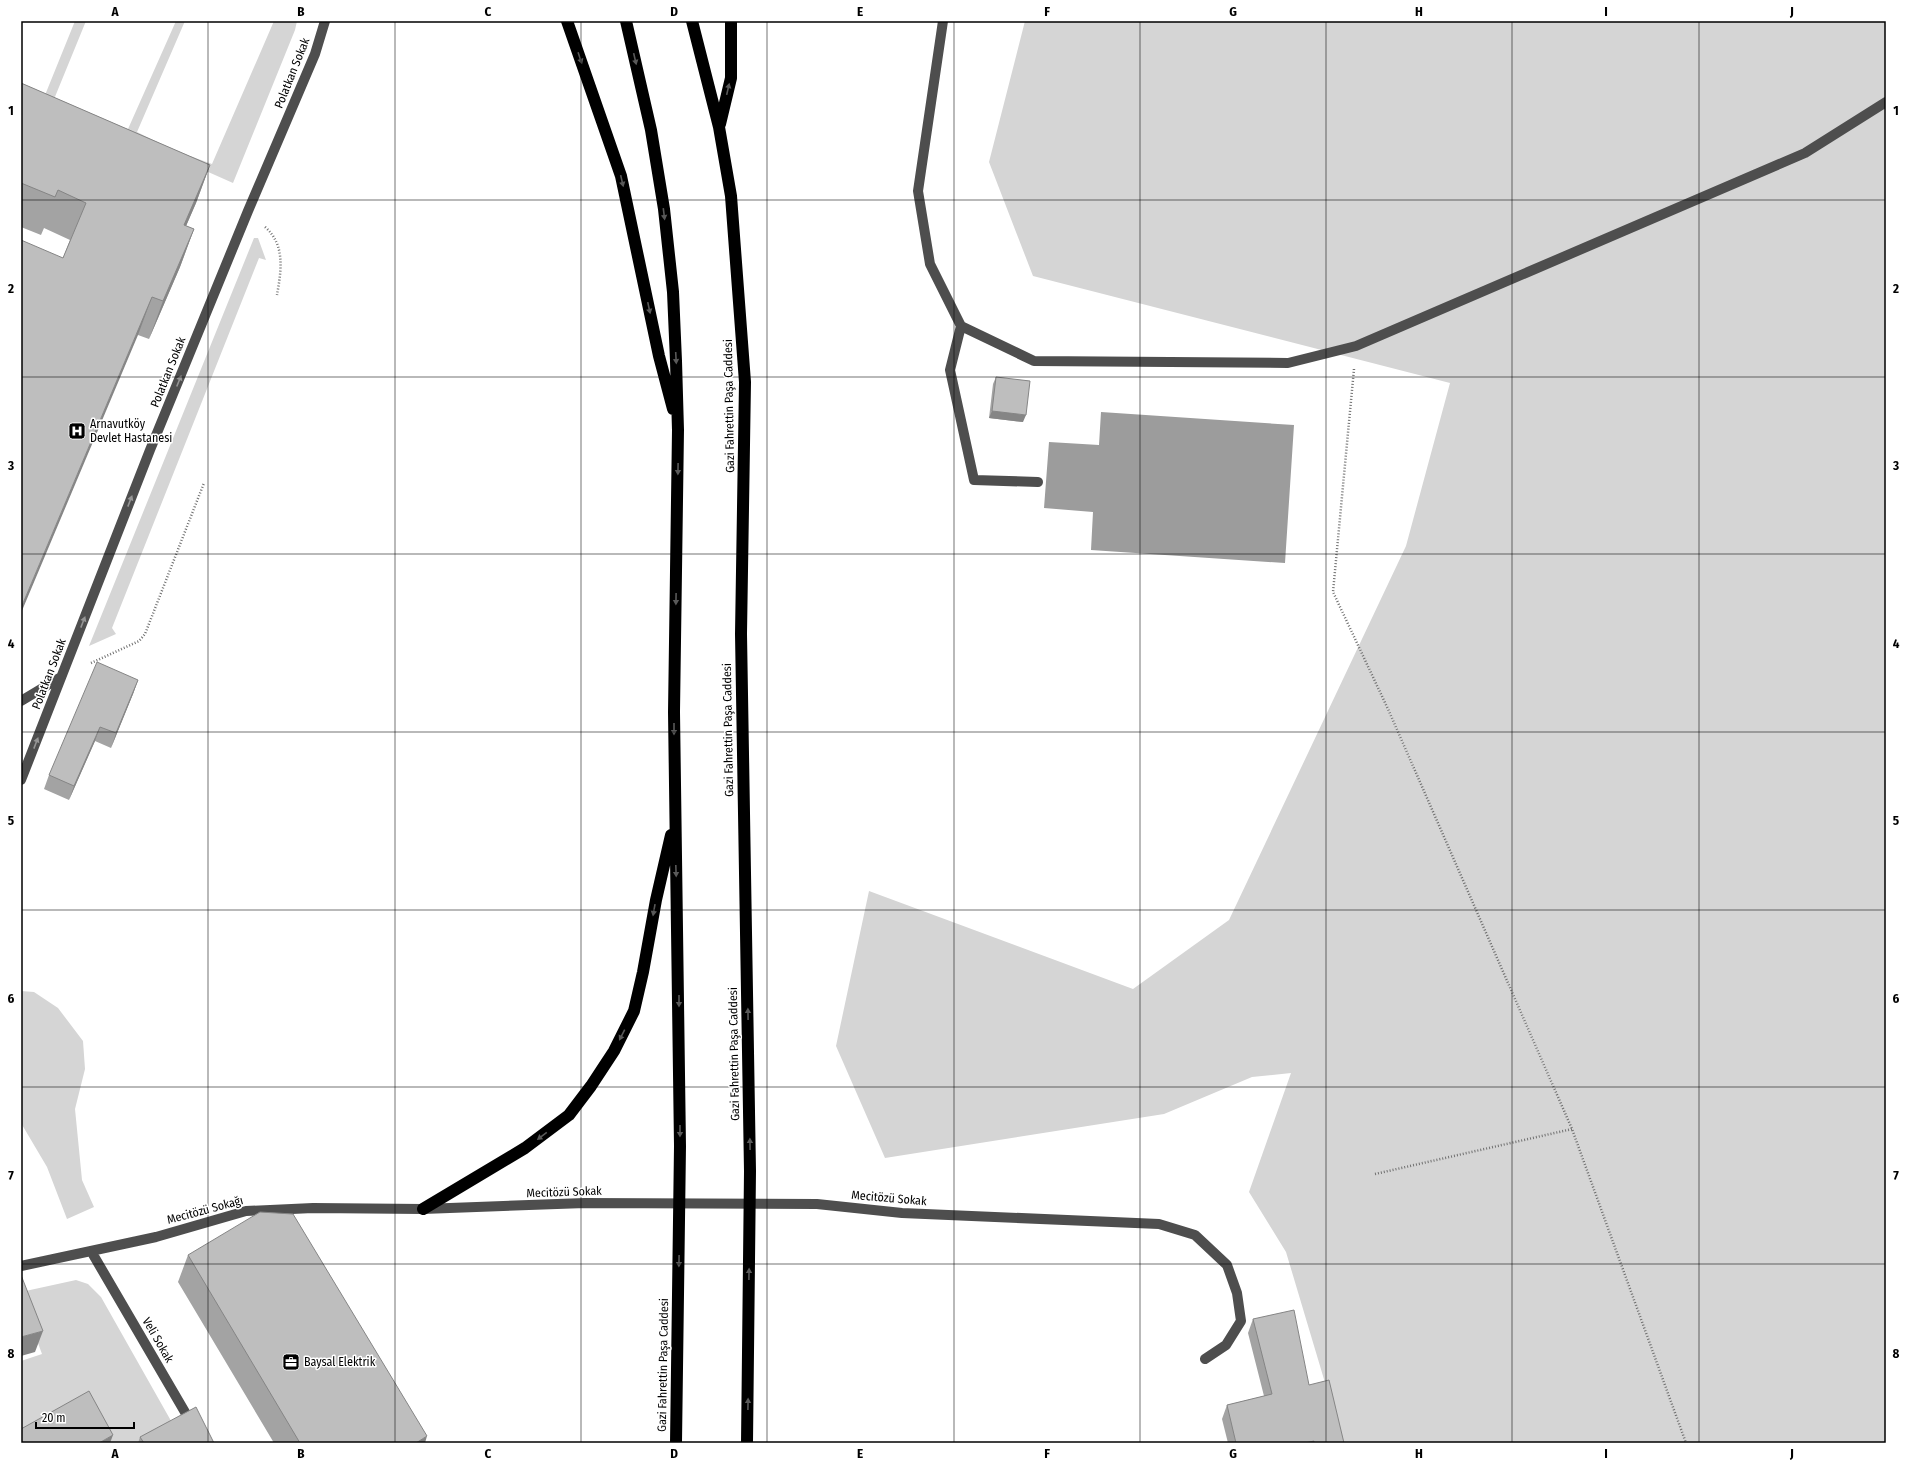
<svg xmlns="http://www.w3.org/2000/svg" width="1907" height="1464" viewBox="0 0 1907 1464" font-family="'Fira Sans Condensed',sans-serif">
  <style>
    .green { fill: #d5d5d5 }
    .water { fill: #9c9c9c }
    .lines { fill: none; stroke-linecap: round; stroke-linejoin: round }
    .path { stroke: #707070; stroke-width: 2.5; stroke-dasharray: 1 2; stroke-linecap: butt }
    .minor { stroke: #4e4e4e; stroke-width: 10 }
    .highway { stroke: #000; stroke-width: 12 }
    .wall { fill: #a3a3a3 }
    .shaded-wall { fill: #858585 }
    .building { fill: #bebebe; stroke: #858585 }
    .oneway { fill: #595959 }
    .oneway2 { fill: #959595 }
    .grid { fill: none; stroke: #000; stroke-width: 1; stroke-opacity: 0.55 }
    .labels { text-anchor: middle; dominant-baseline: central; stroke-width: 3; stroke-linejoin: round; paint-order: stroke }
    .street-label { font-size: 12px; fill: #000; stroke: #fff }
    .poi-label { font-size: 12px; fill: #000; stroke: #fff; text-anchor: start }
    .neatline { fill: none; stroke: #000; stroke-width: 1.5 }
    .grid-label { font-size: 13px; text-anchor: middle; font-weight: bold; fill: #000 }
  </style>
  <rect width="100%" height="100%" fill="#fff"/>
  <path class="green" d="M75 21H86L50 109 41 105Z
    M176 21H185L137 132 159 143 156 149 105 121 128 129Z
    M274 21H297L295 30 233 183 188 163 190 156 212 164Z
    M1025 21H1886V1443H1343L1286 1252 1249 1192 1291 1073 1252 1077 1164 1114 885 1158 836 1046 869 891 1133 989 1229 920 1406 546 1450 383 1033 276 989 162Z
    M254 238H258L266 260 259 258 112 628 116 634 89 646Z
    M21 991 34 992 58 1008 83 1041 85 1069 75 1109 82 1180 94 1207 67 1219 47 1167 21 1123Z
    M76 1280 88 1284 101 1297 179 1435 164 1443H111L84 1398 21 1431V1361L42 1354 21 1297V1292Z"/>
  <path class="water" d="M1101 412 1294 425 1285 563 1091 550 1093 512 1044 508 1049 442 1099 445Z"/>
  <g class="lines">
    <path class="path" d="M265 227C286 245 281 272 277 295
      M1354 369 1333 592 1388 709 1572 1129 1686 1443
      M91 663 139 641 145 634 204 483
      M1375 1174 1572 1129"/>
    <path class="minor" d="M943 21 918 191 930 264 961 326 1034 361 1288 363 1356 346 1805 153 1886 102
      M961 326 950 370 974 480 1038 482
      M21 701 61 677
      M21 780 150 450 248 211 315 54 325 21
      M91 1251 203 1443
      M21 1266 156 1237 246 1211 313 1208 423 1209 585 1203 817 1204 902 1213 1159 1224 1195 1235 1227 1265 1237 1293 1241 1321 1226 1345 1205 1359"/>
    <path class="highway" d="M567 21 621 176 659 356 673 409
      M626 21 651 130 664 209 673 292 676 361 678 430 674 712 680 1146 676 1443
      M692 21 719 127 731 196 745 382 741 634 750 1171 747 1443
      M720 124 731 78V21
      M423 1209 525 1148 569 1115 591 1086 614 1051 634 1011 643 972 656 900 671 835"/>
  </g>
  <path class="wall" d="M21 83 210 165 196 203 186 226 194 229 180 267 149 339 138 335 63 258 70 240 44 228 41 235 21 227Z
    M996 377 1023 422 989 418 993 384Z
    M138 680 133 694 111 748 95 741 69 800 44 789 49 775Z
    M188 1255 425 1443H274L178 1282Z
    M1253 1319 1309 1385 1344 1443H1228L1222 1419 1227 1405 1264 1396 1248 1333Z
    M140 1437 214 1443H138Z"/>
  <path class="shaded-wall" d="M210 165 196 203 170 263 184 225Z
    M194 229 180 267 149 339 163 301Z
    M152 297 138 335 21 613V608Z
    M992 411 1026 415 1023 422 989 418Z
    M138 680 133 694 111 748 116 733Z
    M100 727 95 741 69 800 74 786Z
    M43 1331 35 1352 21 1356V1337Z
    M113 1435 110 1443H99Z
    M427 1436 425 1443H416Z
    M1314 1441 1313 1443H1305Z"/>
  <path class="building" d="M21 83 210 165 184 225 194 229 163 301 152 297 21 608V240L63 258 86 203 58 190 55 197 21 183Z
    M996 377 1030 381 1026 415 992 411Z
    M97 662 138 680 116 733 100 727 74 786 49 775Z
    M260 1212 293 1214 427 1436 416 1443H300L188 1255Z
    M21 1275 43 1331 21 1337Z
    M1294 1310 1309 1385 1329 1380 1344 1443H1314V1441L1305 1443H1236L1227 1405 1272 1394 1253 1319Z
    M89 1391 113 1435 99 1443H21V1429Z
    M196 1407 214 1443H144L140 1437Z"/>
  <defs><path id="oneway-solid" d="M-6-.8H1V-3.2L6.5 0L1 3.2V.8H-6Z"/></defs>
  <g class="oneway">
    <use href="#oneway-solid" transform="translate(580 58) rotate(71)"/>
    <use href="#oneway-solid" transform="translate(635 59) rotate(77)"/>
    <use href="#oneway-solid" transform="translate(728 89) rotate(-77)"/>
    <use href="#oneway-solid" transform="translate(622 181) rotate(77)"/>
    <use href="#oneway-solid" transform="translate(664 214) rotate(83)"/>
    <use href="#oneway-solid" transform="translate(649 308) rotate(78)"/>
    <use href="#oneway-solid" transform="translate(676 358) rotate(87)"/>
    <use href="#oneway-solid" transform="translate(678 469) rotate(91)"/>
    <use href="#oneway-solid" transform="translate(676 599) rotate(91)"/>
    <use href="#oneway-solid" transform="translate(674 729) rotate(90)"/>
    <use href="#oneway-solid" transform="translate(676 871) rotate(88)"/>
    <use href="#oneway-solid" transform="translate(654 910) rotate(100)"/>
    <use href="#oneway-solid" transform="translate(679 1001) rotate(90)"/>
    <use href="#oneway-solid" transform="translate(748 1014) rotate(-91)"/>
    <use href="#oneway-solid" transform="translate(622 1035) rotate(117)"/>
    <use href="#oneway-solid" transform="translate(680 1131) rotate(90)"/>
    <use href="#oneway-solid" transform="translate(542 1136) rotate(143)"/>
    <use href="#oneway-solid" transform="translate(750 1144) rotate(-91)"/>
    <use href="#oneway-solid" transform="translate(679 1261) rotate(91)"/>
    <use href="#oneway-solid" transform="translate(749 1274) rotate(-89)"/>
    <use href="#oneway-solid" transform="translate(748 1404) rotate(-89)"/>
  </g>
  <g class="oneway2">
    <use href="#oneway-solid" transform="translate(179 381) rotate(-68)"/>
    <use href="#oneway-solid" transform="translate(130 501) rotate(-69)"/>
    <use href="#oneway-solid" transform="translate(83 622) rotate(-69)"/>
    <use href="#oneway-solid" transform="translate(36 743) rotate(-69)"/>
  </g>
  <path class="grid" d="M208 21V1443M395 21V1443M581 21V1443M767 21V1443M954 21V1443M1140 21V1443M1326 21V1443M1512 21V1443M1699 21V1443M21 200H1886M21 377H1886M21 554H1886M21 732H1886M21 910H1886M21 1087H1886M21 1264H1886"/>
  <defs>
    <g id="hospital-square" transform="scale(0.9)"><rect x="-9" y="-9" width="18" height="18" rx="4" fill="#000" stroke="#fff"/><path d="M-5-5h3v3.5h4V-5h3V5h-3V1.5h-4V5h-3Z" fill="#fff"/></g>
    <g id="office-square" transform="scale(0.9)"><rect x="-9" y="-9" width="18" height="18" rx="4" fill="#000" stroke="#fff"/><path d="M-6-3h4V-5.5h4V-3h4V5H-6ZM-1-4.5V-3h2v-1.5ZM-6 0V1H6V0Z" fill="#fff"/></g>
  </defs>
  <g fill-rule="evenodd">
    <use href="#hospital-square" x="77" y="431"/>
    <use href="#office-square" x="291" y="1362"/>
  </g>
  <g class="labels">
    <g class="street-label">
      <text transform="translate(292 73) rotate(-68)">Polatkan Sokak</text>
      <text transform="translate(168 372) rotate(-68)">Polatkan Sokak</text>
      <text transform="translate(729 406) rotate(-91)">Gazi Fahrettin Paşa Caddesi</text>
      <text transform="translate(49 674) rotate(-69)">Polatkan Sokak</text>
      <text transform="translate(728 730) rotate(-91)">Gazi Fahrettin Paşa Caddesi</text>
      <text transform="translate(734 1054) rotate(-91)">Gazi Fahrettin Paşa Caddesi</text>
      <text transform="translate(564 1192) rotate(-2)">Mecitözü Sokak</text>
      <text transform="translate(889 1198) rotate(5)">Mecitözü Sokak</text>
      <text transform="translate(205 1210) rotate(-15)">Mecitözü Sokağı</text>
      <text transform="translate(158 1340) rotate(60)">Veli Sokak</text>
      <text transform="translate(663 1365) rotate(-89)">Gazi Fahrettin Paşa Caddesi</text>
    </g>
    <g class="poi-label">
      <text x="90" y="424">Arnavutköy<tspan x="90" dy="14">Devlet Hastanesi</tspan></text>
      <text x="304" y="1362">Baysal Elektrik</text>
    </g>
  </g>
  <rect width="1907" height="1464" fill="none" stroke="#ffffff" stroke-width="44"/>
  <path d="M36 1422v6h98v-6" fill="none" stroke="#000000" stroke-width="2"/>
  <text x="42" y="1422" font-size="12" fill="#000000" stroke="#ffffff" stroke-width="3" paint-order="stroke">20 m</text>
  <rect x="22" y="22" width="1863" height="1420" class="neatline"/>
  <g class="grid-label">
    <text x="115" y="16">A</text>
    <text x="301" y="16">B</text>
    <text x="488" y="16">C</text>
    <text x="674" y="16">D</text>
    <text x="860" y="16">E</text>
    <text x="1047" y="16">F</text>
    <text x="1233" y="16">G</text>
    <text x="1419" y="16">H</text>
    <text x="1606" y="16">I</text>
    <text x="1792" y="16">J</text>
    <text x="11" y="115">1</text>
    <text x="1896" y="115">1</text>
    <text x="11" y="293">2</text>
    <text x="1896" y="293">2</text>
    <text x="11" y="470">3</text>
    <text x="1896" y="470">3</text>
    <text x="11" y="648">4</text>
    <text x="1896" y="648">4</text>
    <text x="11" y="825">5</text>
    <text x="1896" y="825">5</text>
    <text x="11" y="1003">6</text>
    <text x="1896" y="1003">6</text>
    <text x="11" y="1180">7</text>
    <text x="1896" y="1180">7</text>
    <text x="11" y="1358">8</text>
    <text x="1896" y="1358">8</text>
    <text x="115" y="1458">A</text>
    <text x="301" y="1458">B</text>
    <text x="488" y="1458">C</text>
    <text x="674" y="1458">D</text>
    <text x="860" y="1458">E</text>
    <text x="1047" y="1458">F</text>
    <text x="1233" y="1458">G</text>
    <text x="1419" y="1458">H</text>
    <text x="1606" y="1458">I</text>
    <text x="1792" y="1458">J</text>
  </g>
</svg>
